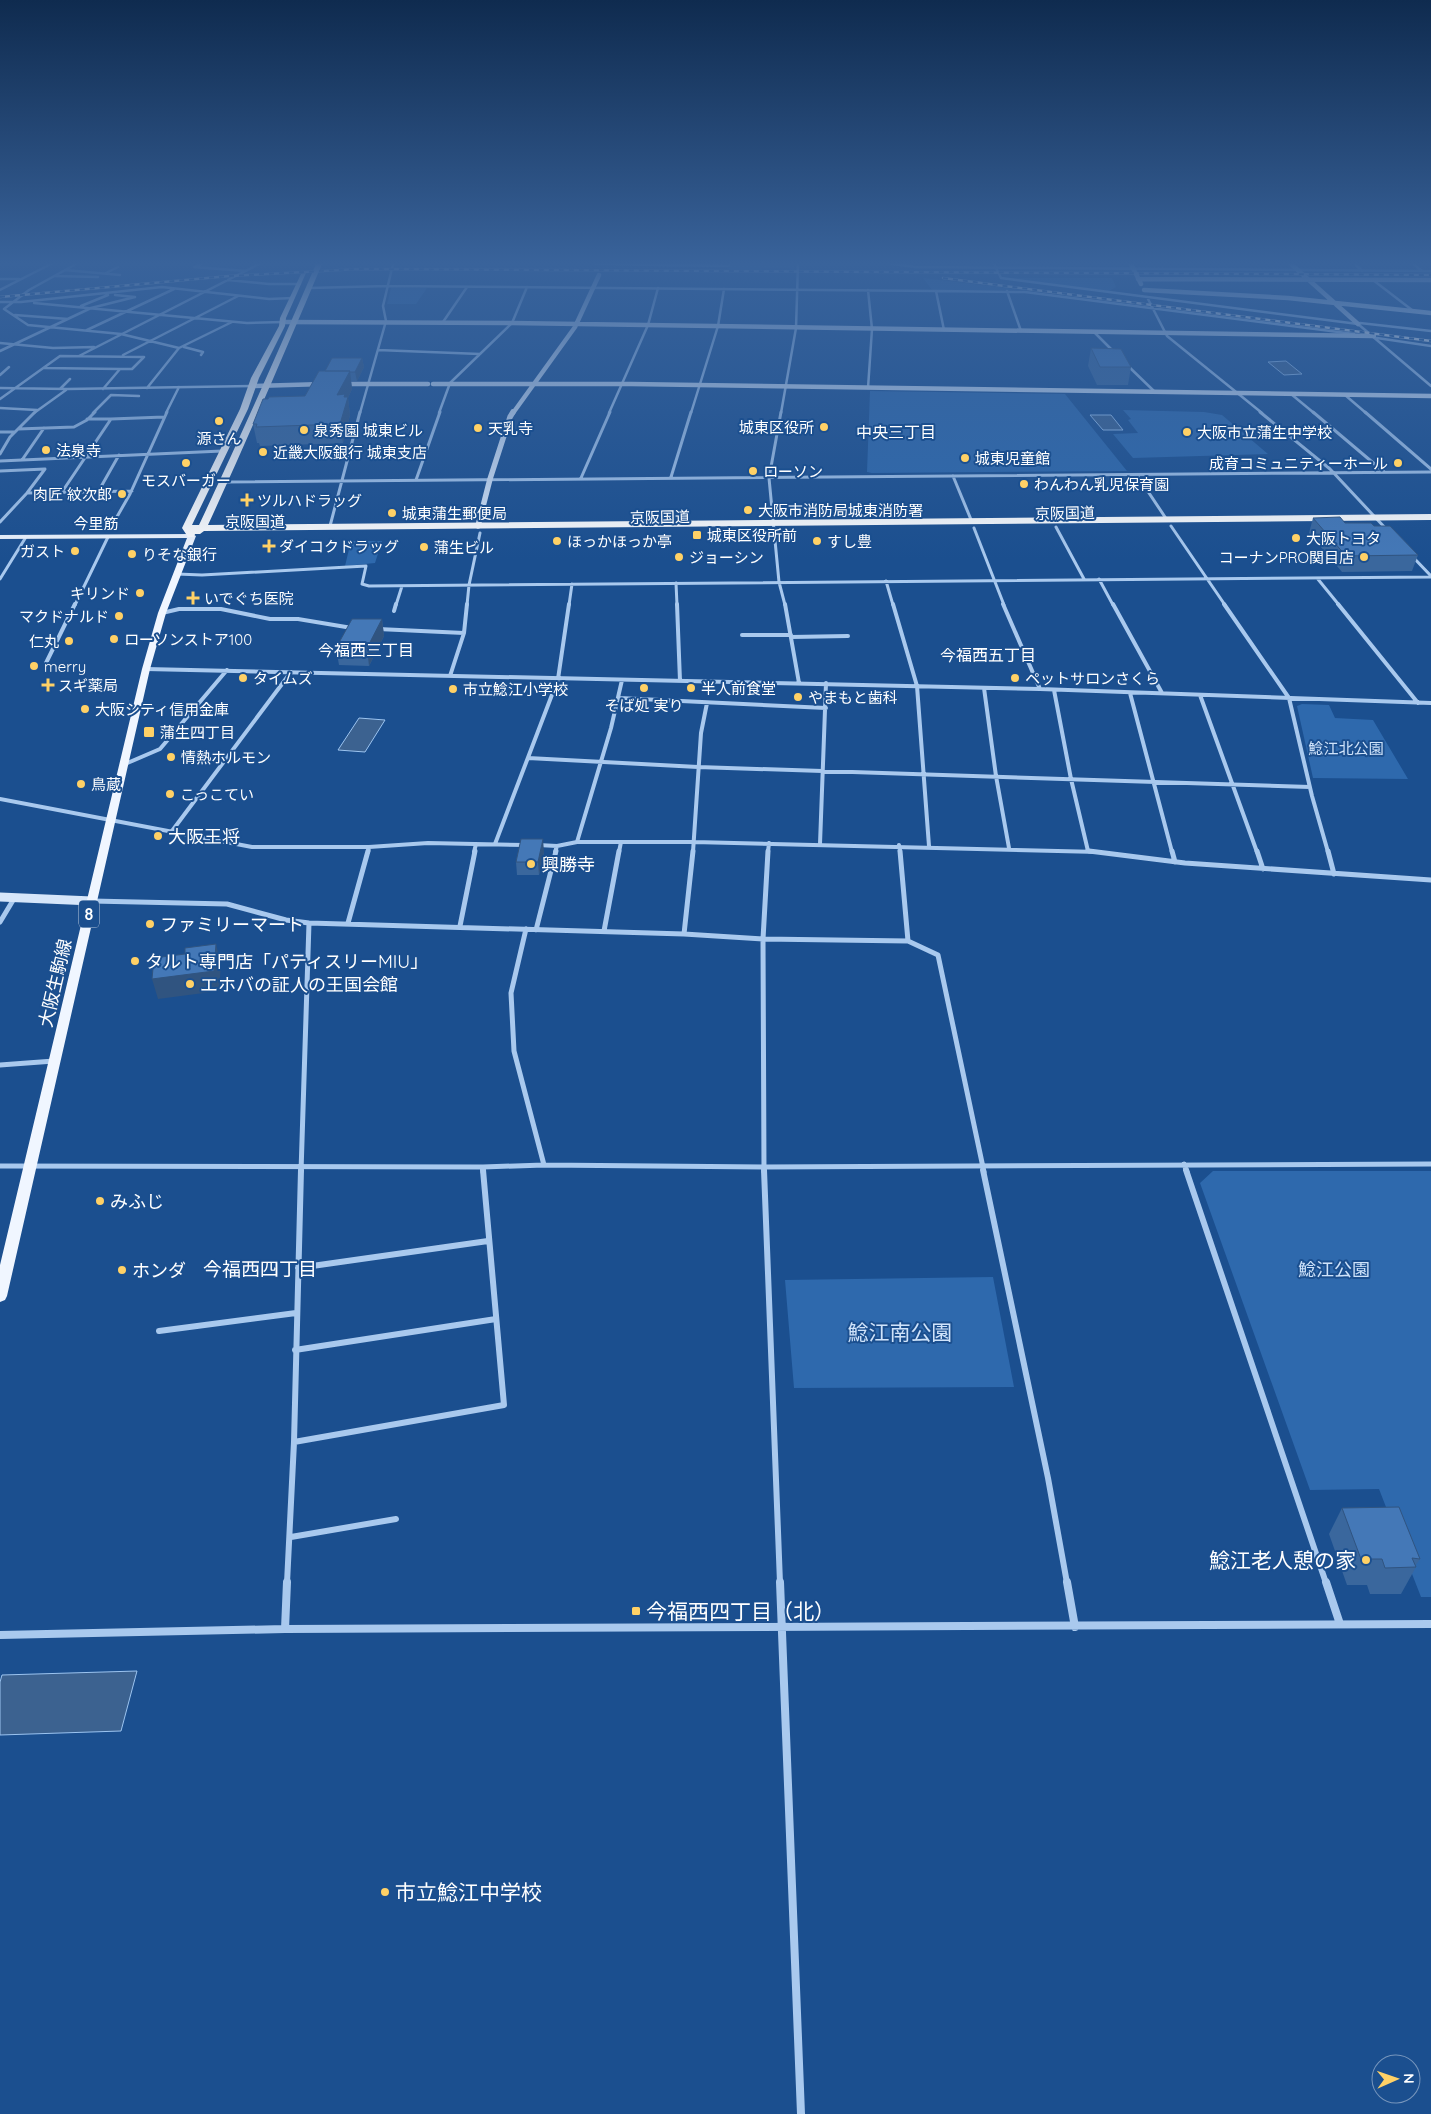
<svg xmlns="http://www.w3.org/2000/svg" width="1431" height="2114" viewBox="0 0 1431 2114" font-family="Quicksand,'Noto Sans JP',sans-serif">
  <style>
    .green { fill: #2e69ad }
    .water { fill: #3c6290; stroke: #9cc4f0 }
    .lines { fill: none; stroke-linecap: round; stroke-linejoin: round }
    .street-far5 { stroke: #a9c9ee; stroke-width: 2.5 }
    .street-far4 { stroke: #a9c9ee; stroke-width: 3 }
    .street-far3 { stroke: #a9c9ee; stroke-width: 4 }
    .street-far2 { stroke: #a9c9ee; stroke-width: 5 }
    .street-far1 { stroke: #a9c9ee; stroke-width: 6 }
    .street { stroke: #a9c9ee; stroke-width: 8 }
    .secondary-far2 { stroke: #d6e6fa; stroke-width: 4.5 }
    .secondary-far1 { stroke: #d6e6fa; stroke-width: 5.5 }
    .secondary { stroke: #d6e6fa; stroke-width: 9 }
    .primary { fill: #f0f6ff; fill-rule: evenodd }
    .highway { fill: #fff; fill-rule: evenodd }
    .rail-casing { stroke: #fff; stroke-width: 2.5 }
    .rail { stroke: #1b4f8f; stroke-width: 2; stroke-dasharray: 5; stroke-linecap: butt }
    .wall { fill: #3a679d }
    .shaded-wall { fill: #305480 }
    .building { fill: #4478b7; stroke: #305480 }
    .poi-dot { fill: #ffd166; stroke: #1b4f8f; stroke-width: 2 }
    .labels { text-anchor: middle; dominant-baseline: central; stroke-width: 4; stroke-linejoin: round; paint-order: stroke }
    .far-poi-label { font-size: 15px; fill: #fff; stroke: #1b4f8f; text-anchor: start }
    .far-street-label { font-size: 15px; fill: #fff; stroke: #1b4f8f }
    .far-park-label { font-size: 15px; fill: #cfe3fa; stroke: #1b4f8f }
    .far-neighbourhood-label { font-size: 16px; fill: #fff; stroke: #1b4f8f }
    .shield { fill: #1b4f8f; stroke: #bbcadd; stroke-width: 1 }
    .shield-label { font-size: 16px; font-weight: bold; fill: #fff }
    .poi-label { font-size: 18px; fill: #fff; stroke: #1b4f8f; text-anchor: start }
    .street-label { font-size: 18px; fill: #fff; stroke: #1b4f8f }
    .park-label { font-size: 18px; fill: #cfe3fa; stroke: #1b4f8f }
    .neighbourhood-label { font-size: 19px; fill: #fff; stroke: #1b4f8f }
    .near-park-label { font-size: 21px; fill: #cfe3fa; stroke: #1b4f8f }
    .near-poi-label { font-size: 21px; fill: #fff; stroke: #1b4f8f; text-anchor: start }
  </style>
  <rect width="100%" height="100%" fill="#1b4f8f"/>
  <path class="green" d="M733 264H794V270L790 268 727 269V267Z
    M923 278 1024 290H932Z
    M1006 278H1112L1116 287 1109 291Z
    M391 288H427L416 304H387Z
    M870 391 1065 394 1127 471 872 473 867 472Z
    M1123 410 1204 412 1222 415 1268 454 1133 458 1113 434 1138 433 1128 420 1131 419Z
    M351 541H382L375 563 345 566Z
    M1302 704 1329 705 1335 718 1373 720 1408 779 1313 778 1297 706Z
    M1213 1171H1431V1597H1421L1379 1489 1310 1490 1200 1183Z
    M993 1277 1014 1387 794 1388 785 1280Z"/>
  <path class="water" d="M1286 361 1302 374 1284 375 1268 362Z
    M1090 415H1111L1123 430H1103Z
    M359 718 385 720 365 752 338 750Z
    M137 1671 121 1731 0 1735V1682L2 1675Z"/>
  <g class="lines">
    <path class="street-far5" d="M76 264 29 290 4 309 28 325 121 334 179 348 147 388
      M202 264 194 267 246 271
      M596 264 728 266 730 264
      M892 264 916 267 1431 271
      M994 264 1001 278 1358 324 1431 386
      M1355 264 1362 271
      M1413 264 1422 271
      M65 270 120 275
      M106 273 118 267
      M55 276 98 277
      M0 279H19
      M228 280 269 284H300
      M1373 280 1412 310
      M309 288 387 286 936 291 944 330
      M0 290 51 264
      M868 290 872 329 868 388
      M936 291 1025 292 1354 334
      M1007 291 1021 331
      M1147 297 1167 336 1262 413
      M0 302H21L162 287 269 299 293 298
      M34 303 247 323 283 322
      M81 306 108 295
      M15 315 68 319
      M443 322 467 287
      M1360 323 1431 331
      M87 330 174 289
      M1094 332 1115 353
      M1377 338 1431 346
      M0 343 53 348 94 347
      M184 347 203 352 201 355
      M179 348 232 322
      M378 350 480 354
      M0 351 91 308 135 297 115 295
      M123 355 238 296
      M79 356 259 264
      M1126 364 1155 392
      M44 368 120 369
      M0 375 9 367
      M0 388 67 389 252 386
      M60 389 70 379
      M103 389 120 369H132L144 357
      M1291 394 1314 413
      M1345 395 1366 413
      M0 399 60 356 144 357
      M0 408 37 410
      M34 413 66 390
      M93 413 111 395 139 396
      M166 413 179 387
      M360 413 386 321 383 306 393 264
      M439 413 450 383 512 323 527 287
      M609 413 648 325 658 288
      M691 413 718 326 724 289
      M781 413 796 328 798 264"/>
    <path class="street-far4" d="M781 412 769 478 779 582 785 605
      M1260 412 1330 469 1388 531
      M1313 412 1384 472
      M1365 412 1431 469
      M87 419H111
      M18 429 74 427 87 420 95 412
      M0 432H15
      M0 454 10 437 35 412
      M22 460 44 428
      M0 461 222 451
      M0 471 45 469 27 493 0 522
      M1137 475 1167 520
      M953 476 972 522
      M671 477 691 412
      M581 478 610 412
      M416 480 440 412
      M223 482 1431 472
      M62 492 111 419 164 417
      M98 492 119 455
      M27 493 132 491
      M330 526 360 412
      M1171 526 1225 605
      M1056 527 1084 579
      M974 528 1004 605
      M110 529 130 494 167 412
      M1411 555 1431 576
      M177 574 202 575 366 566 362 584 369 586 1431 577
      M1317 578 1339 605
      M0 579 26 537
      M1099 579 1113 605
      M886 581 893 605
      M676 583 677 605
      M75 605 108 537
      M396 605 402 586
      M467 605 469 585 480 533
      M569 605 572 584"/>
    <path class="street-far3" d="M677 604 680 681
      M785 604 799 683
      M893 604 917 686 929 846
      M1003 604 1040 689
      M1113 604 1162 693
      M1224 604 1289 698 1312 796 1328 852
      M1338 604 1418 703
      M394 611 396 604
      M162 613 179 609H221L270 619H298L352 628
      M378 629 464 633
      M742 635H791
      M791 637 848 636
      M46 663 75 604
      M146 669 1040 689 1431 703
      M450 676 464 633 467 604
      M984 688 996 776 1009 848
      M1054 690 1071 779 1088 851
      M1130 693 1172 852
      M1200 695 1257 852
      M619 698 826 708
      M528 758 698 767 1310 787
      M125 764 160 749 227 670
      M0 799 252 847H369L428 843 525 845
      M172 831 291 672
      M577 842 611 728 622 680
      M495 844 558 679 569 604
      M820 844 826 683
      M538 845 557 846 577 842H694L1099 852
      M899 845 900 852
      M368 852 369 847
      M474 852 476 844
      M555 852 557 846
      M619 852 621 842
      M693 852 701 733 707 703
      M768 852 769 843"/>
    <path class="street-far2" d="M900 851 908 941
      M1089 851 1185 863 1431 880
      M1172 851 1175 862
      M1257 851 1263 869
      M1328 851 1334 874
      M92 901 227 904 286 920 309 923 684 934 763 939 908 941 938 955 984 1172
      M0 922 15 897
      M348 923 368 851
      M460 926 475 851
      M526 929 511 993 514 1051 544 1165
      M536 930 556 851
      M604 931 619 851
      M684 934 693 851
      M0 1065 54 1061
      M1184 1164 1187 1172
      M0 1166 483 1167 544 1165 764 1167 1431 1164
      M483 1167V1172
      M301 1172 309 923
      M764 1172 763 939 768 851"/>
    <path class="street-far1" d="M764 1170 780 1583
      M983 1170 1048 1478 1067 1583
      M1186 1170 1326 1583
      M298 1268 488 1241
      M159 1331 296 1313
      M295 1350 496 1319
      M294 1442 504 1405 483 1170
      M291 1537 396 1519
      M287 1583 294 1442 301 1170"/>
    <path class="street" d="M780 1582 801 2114
      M1067 1582 1075 1627
      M1326 1582 1340 1624
      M285 1629 287 1582
      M0 1635 285 1629 1431 1624"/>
    <path class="secondary-far2" d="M1131 264 1141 284
      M1291 264 1358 324
      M1138 279 1431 280
      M1144 290 1288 298 1431 313
      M283 322 512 323 1374 336
      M339 384H428
      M433 384H631L1431 396
      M252 386 324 384
      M513 413 575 327 599 275"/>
    <path class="secondary-far1" d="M478 526 490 479 510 417 513 412"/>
    <path class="secondary" d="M0 897 92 901"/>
    <path class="primary" d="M192 534 196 536 166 613 150 669 7 1296 5 1300 0 1302V1265L142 669 158 613 187 538 0 539V535Z"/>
    <path class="highway" d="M316 264H322C285 352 248 438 208 525L1431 514V520L204 531 200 534H195L194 537H188L182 528 240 409 251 378 279 326 280 318 301 274 306 273 286 318 285 326 259 378 248 409 192 525H199C240 438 278 352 316 264Z"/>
    <g class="rail-casing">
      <path id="rail" d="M943 278 1431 341
        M0 297 229 276 358 269 1431 275"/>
    </g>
    <use href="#rail" class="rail"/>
  </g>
  <path class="wall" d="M1091 348 1131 367 1128 385H1097L1088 366Z
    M362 358 364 367 357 381H351L352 389 348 398 350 415 343 443 260 446 259 443H257L253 424 268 399 305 396 325 371Z
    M1313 518 1345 523 1374 526 1418 555 1412 571 1342 572 1309 533Z
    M382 619 384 636 369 666 339 665 336 648Z
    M544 852 539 875H517L516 862Z
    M1342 1508 1420 1559 1415 1566 1416 1567 1401 1594H1370L1367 1585H1347L1329 1534Z"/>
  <path class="shaded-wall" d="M362 358 364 367 357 381 355 372Z
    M350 371 352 389 348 398 350 415 343 443 340 424 337 395Z
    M382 619 384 636 369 666 367 648Z
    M543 839 544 852 539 875 538 862Z
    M216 944 221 964 219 991 158 999 152 979Z"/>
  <path class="building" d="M1091 348 1121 349 1131 367H1100Z
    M332 358H362L355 372H349L350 371H325Z
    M319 371H350L337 395 345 394 344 397H348L340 424 256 427 257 424H253L263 399H268L269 397 305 396Z
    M1340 517 1345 523H1371L1374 526H1390L1418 555 1346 556 1313 518Z
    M352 619H382L367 648H336Z
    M521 839H543L538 862H516Z
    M216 944 214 971 152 979 154 958 185 954V948Z
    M1399 1507 1420 1559 1412 1558 1416 1567 1385 1568 1382 1559H1361L1342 1508Z"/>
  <linearGradient id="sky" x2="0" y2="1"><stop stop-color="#0f2b4f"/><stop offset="0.47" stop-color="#39639b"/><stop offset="1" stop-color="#39639b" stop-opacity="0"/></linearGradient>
  <rect width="1431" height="560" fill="url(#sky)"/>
  <g class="poi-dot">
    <circle cx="219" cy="421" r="5"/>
    <circle cx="824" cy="427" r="5"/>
    <circle cx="478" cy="428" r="5"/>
    <circle cx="304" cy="430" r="5"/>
    <circle cx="1187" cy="432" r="5"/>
    <circle cx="46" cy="450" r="5"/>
    <circle cx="263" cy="452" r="5"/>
    <circle cx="965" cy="458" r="5"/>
    <circle cx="186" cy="463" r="5"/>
    <circle cx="1398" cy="463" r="5"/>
    <circle cx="753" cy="471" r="5"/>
    <circle cx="1024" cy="484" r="5"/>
    <circle cx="122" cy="494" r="5"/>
    <path d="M244.5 492.5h5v5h5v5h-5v5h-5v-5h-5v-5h5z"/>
    <circle cx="748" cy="510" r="5"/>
    <circle cx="392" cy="513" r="5"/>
    <rect x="692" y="530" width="10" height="10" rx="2.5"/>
    <circle cx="1296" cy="538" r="5"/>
    <circle cx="557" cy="541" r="5"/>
    <circle cx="817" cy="541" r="5"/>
    <path d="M266.5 538.5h5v5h5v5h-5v5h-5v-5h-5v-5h5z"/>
    <circle cx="424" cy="547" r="5"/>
    <circle cx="75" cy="551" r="5"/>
    <circle cx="132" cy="554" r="5"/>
    <circle cx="679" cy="557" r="5"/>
    <circle cx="1364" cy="557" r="5"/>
    <circle cx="140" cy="593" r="5"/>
    <path d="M190.5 590.5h5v5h5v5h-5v5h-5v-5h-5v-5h5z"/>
    <circle cx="119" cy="616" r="5"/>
    <circle cx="114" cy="639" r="5"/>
    <circle cx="69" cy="641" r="5"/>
    <circle cx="34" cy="666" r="5"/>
    <circle cx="243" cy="678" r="5"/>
    <circle cx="1015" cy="678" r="5"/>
    <path d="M45.5 677.5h5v5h5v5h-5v5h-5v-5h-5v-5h5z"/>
    <circle cx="644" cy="688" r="5"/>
    <circle cx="691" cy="688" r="5"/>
    <circle cx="453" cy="689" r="5"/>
    <circle cx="798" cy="697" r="5"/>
    <circle cx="85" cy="709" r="5"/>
    <rect x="143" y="726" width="12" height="12" rx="2.5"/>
    <circle cx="171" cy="757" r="5"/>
    <circle cx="81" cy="784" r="5"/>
    <circle cx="170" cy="794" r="5"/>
    <circle cx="158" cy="836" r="5"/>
    <circle cx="531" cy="864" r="5"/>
    <circle cx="150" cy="924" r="5"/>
    <circle cx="135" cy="961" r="5"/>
    <circle cx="190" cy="984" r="5"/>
    <circle cx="100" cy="1201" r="5"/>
    <circle cx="122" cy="1270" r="5"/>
    <circle cx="1366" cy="1560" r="5"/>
    <rect x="631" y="1606" width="10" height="10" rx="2.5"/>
    <circle cx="385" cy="1892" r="5"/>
  </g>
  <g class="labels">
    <g class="far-poi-label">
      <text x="814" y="427" text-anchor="end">城東区役所</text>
      <text x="488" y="428">天乳寺</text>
      <text x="314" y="430">泉秀園 城東ビル</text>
      <text x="1197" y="432">大阪市立蒲生中学校</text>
      <text x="219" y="438" text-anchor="middle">源さん</text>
      <text x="56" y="450">法泉寺</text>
      <text x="273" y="452">近畿大阪銀行 城東支店</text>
      <text x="975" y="458">城東児童館</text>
      <text x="1388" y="463" text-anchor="end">成育コミュニティーホール</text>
      <text x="763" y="471">ローソン</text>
      <text x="186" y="480" text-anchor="middle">モスバーガー</text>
      <text x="1034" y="484">わんわん乳児保育園</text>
      <text x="112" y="494" text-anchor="end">肉匠 紋次郎</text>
      <text x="257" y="500">ツルハドラッグ</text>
      <text x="758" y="510">大阪市消防局城東消防署</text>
      <text x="402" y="513">城東蒲生郵便局</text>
      <text x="707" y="535">城東区役所前</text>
      <text x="1306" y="538">大阪トヨタ</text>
      <text x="567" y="541">ほっかほっか亭</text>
      <text x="827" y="541">すし豊</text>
      <text x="279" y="546">ダイコクドラッグ</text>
      <text x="434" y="547">蒲生ビル</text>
      <text x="65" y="551" text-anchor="end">ガスト</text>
      <text x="142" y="554">りそな銀行</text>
      <text x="689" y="557">ジョーシン</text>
      <text x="1354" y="557" text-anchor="end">コーナンPRO関目店</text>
      <text x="130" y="593" text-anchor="end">キリンド</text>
      <text x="204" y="598">いでぐち医院</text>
      <text x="109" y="616" text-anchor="end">マクドナルド</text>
      <text x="124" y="639">ローソンストア100</text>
      <text x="59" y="641" text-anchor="end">仁丸</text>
      <text x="44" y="666">merry</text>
      <text x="253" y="678">タイムズ</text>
      <text x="1025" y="678">ペットサロンさくら</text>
      <text x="58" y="685">スギ薬局</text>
      <text x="701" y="688">半人前食堂</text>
      <text x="463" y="689">市立鯰江小学校</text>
      <text x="808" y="697">やまもと歯科</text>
      <text x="644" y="705" text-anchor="middle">そば処 実り</text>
      <text x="95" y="709">大阪シティ信用金庫</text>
      <text x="160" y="732">蒲生四丁目</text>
      <text x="181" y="757">情熱ホルモン</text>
      <text x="91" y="784">鳥蔵</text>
      <text x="180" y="794">こっこてい</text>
    </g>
    <g class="far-street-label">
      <text transform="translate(1065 513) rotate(-1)">京阪国道</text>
      <text transform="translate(660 517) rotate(-1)">京阪国道</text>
      <text x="255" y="521">京阪国道</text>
      <text x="96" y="523">今里筋</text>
    </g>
    <g class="far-park-label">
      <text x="1346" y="748">鯰江北公園</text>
    </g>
    <g class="far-neighbourhood-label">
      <text x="896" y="432">中央三丁目</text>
      <text x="366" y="650">今福西三丁目</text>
      <text x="988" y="655">今福西五丁目</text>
    </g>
    <rect class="shield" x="79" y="900.5" width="20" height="27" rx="4"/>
    <g class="shield-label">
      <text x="89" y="914">8</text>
    </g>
    <g class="poi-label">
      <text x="168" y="836">大阪王将</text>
      <text x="541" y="864">興勝寺</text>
      <text x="160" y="924">ファミリーマート</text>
      <text x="145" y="961">タルト専門店「パティスリーMIU」</text>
      <text x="200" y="984">エホバの証人の王国会館</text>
      <text x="110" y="1201">みふじ</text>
      <text x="132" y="1270">ホンダ</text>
    </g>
    <g class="street-label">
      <text transform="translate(55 983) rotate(-77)">大阪生駒線</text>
    </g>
    <g class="park-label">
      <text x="1334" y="1269">鯰江公園</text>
    </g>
    <g class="neighbourhood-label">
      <text x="260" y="1269">今福西四丁目</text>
    </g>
    <g class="near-park-label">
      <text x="900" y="1332">鯰江南公園</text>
    </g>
    <g class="near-poi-label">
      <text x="1356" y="1560" text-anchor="end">鯰江老人憩の家</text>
      <text x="646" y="1611">今福西四丁目（北）</text>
      <text x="395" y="1892">市立鯰江中学校</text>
    </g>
  </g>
  <g transform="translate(1396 2079) rotate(88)"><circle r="24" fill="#1b4f8f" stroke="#7695bc"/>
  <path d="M0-4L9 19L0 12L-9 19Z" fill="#ffd166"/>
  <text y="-8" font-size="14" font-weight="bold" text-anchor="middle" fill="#ffffff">N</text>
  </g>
</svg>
